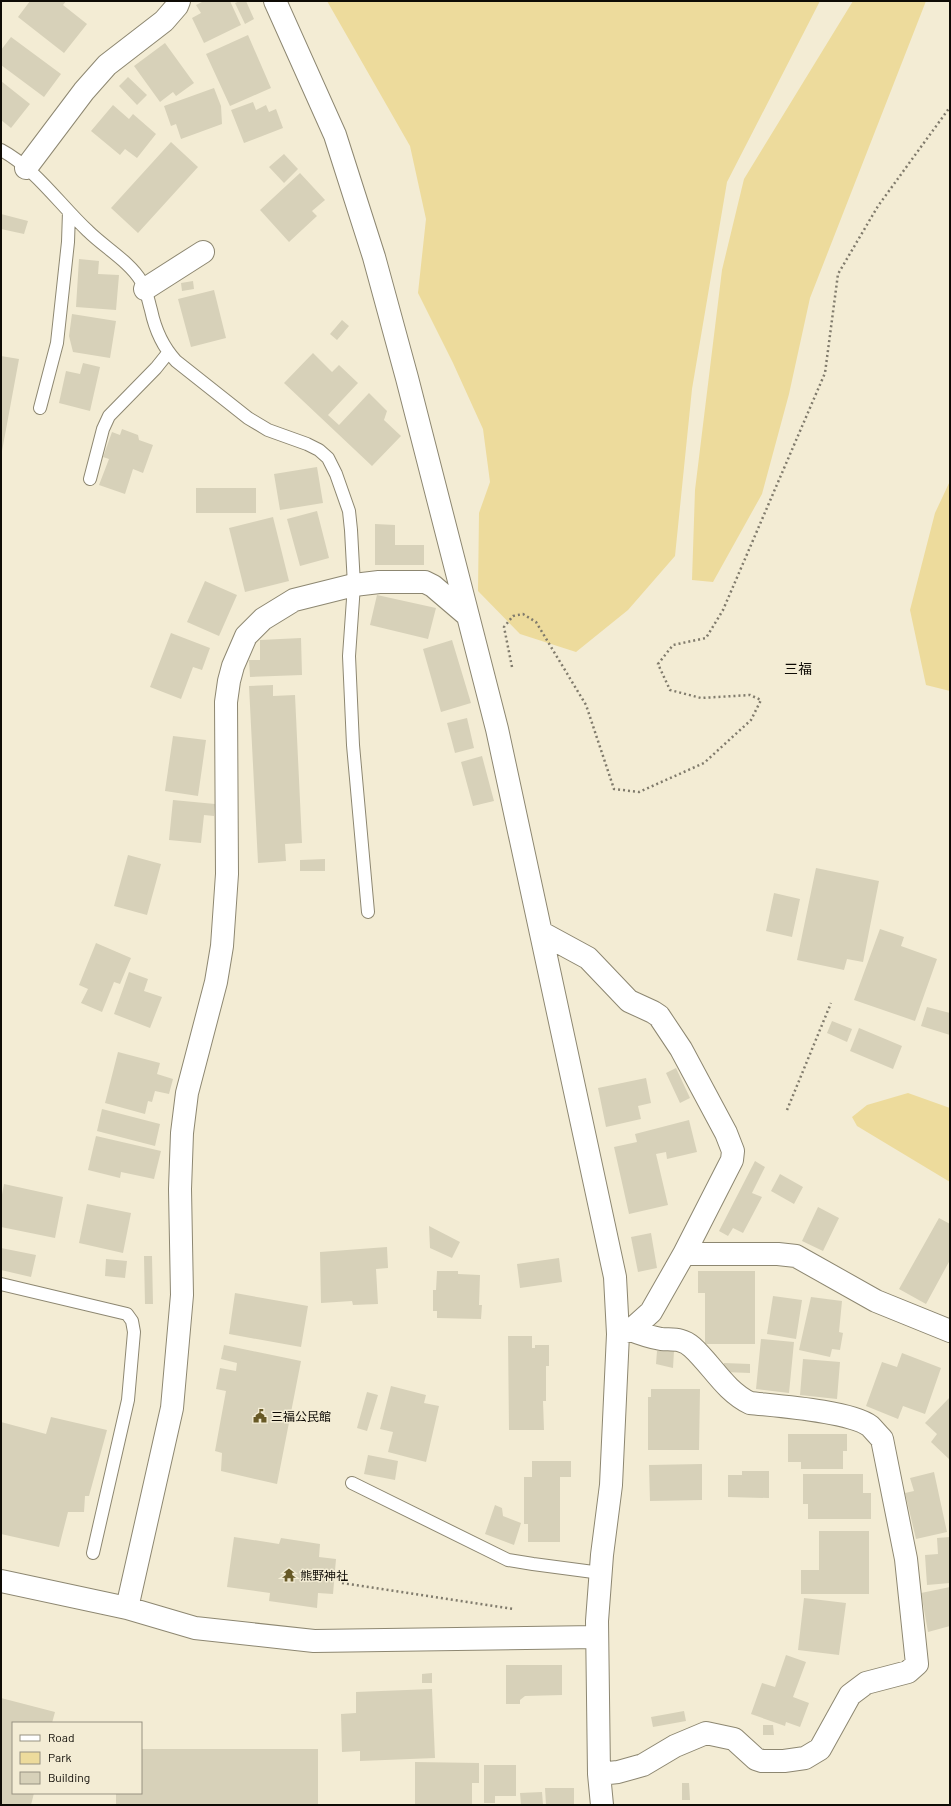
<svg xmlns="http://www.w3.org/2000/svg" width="951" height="1806" viewBox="0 0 951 1806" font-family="Barlow,'Noto Sans JP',sans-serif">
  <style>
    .green { fill: #eddb9c }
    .building { fill: #d7d1b9 }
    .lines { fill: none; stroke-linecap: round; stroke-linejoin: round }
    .service-casing { stroke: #8d8771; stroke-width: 14 }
    .minor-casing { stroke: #8d8771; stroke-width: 24 }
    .path { stroke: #807b6c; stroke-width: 2.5; stroke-dasharray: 2 3; stroke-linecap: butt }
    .service { stroke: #fff; stroke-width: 12 }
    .minor { stroke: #fff; stroke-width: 22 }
    .labels { text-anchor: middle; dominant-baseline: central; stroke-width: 3; stroke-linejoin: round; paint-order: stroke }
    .poi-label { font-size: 12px; fill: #0e0b05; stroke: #f3ecd4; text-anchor: start }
    .quarter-label { font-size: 14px; fill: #0e0b05; stroke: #f3ecd4 }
  </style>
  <rect width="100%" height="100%" fill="#f3ecd4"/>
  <path class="green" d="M327 1H820L727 182 692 389 675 556 628 610 576 652 520 634 478 591 479 513 490 482 483 429 453 363 418 293 426 219 410 146Z
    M853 1H926L810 298 789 394 762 494 713 582 692 580 695 490 722 270 744 179Z
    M950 481V691L926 685 910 610 935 513Z
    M908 1093 950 1108V1182L857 1126 852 1117 867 1105Z"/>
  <path class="building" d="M30 1H66L63 5 87 24 64 53 18 17Z
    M204 1H230L241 25 204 43 192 18 201 13 196 5Z
    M240 1H246L254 19 245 24 235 3Z
    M248 35 271 88 230 106 206 54Z
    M11 37 61 74 44 97 1 65V50Z
    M165 43 194 83 176 96 173 92 160 102 134 66Z
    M128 77 147 95 137 105 119 86Z
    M1 81 30 104 11 128 1 120Z
    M214 88 221 106 222 124 181 139 176 124 171 126 164 106Z
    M253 102 256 110 266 105 269 112 276 109 283 128 244 143 231 110Z
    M113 105 129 119 133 114 156 134 137 158 125 149 120 155 91 131Z
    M171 142 198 167 138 233 111 208Z
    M284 154 298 169 284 183 269 167Z
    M300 173 325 200 312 211 317 216 289 242 260 210Z
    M1 214 28 221 24 234 1 229Z
    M79 259 99 261 98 274 119 275 116 310 76 307Z
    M193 281 194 289 182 291 181 283Z
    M214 290 226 338 191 347 178 299Z
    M72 314 116 321 110 358 73 352 69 336Z
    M342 320 349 326 337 340 330 334Z
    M313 353 332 372 339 365 358 383 328 415 339 425 369 393 387 411 384 420 401 436 372 466 284 383Z
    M1 356 19 359 2 451H1Z
    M83 363 100 367 90 411 59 403 66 371 80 374Z
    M122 429 138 435 139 440 153 445 143 473 133 469 125 494 99 485 109 459 103 457 112 432 120 435Z
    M317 467 323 503 280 510 274 474Z
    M196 488H256V513H196Z
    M317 511 329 558 300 566 287 519Z
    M273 517 289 581 245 592 229 528Z
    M375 524 395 525V545H424V565H375Z
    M205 581 237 595 219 636 187 622Z
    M377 595 436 608 428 639 370 625Z
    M171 633 210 648 202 670 193 667 181 699 150 687Z
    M301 638 302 675 250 677 249 660H260V640Z
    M452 640 471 703 441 712 423 649Z
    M273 685V696L295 695 302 843 285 844 286 861 258 863 249 686Z
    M467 718 474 748 455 753 447 723Z
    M173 736 206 740 198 796 165 791Z
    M482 756 494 801 473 806 461 762Z
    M173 800 215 804 214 816 204 815 201 843 169 840Z
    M128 855 161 864 147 915 114 906Z
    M325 859V871H300V860Z
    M816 868 879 881 863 962 847 959 844 970 797 960Z
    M774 893 800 899 792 937 766 931Z
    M880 929 904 937 901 946 937 959 915 1021 854 1000Z
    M96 943 131 958 120 984 114 982 102 1012 81 1003 88 989 79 985Z
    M129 972 148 979 144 991 162 997 150 1028 114 1014Z
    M927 1007 950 1013V1035L921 1026Z
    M832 1021 852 1029 847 1042 827 1033Z
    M859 1028 902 1046 893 1069 850 1051Z
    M118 1052 160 1063 157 1074 173 1079 169 1094 155 1091 152 1102 148 1101 145 1114 105 1103Z
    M676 1068 690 1098 680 1103 666 1073Z
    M646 1078 651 1103 638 1106 641 1119 606 1127 598 1088Z
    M102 1109 160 1124 155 1146 97 1131Z
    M689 1120 697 1152 667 1159 666 1152 656 1154 668 1205 629 1214 614 1147 637 1142 635 1134Z
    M96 1136 161 1151 154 1179 121 1172 120 1178 88 1170Z
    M755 1161 765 1167 752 1193 762 1197 743 1233 733 1228 728 1236 719 1231Z
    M780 1174 803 1187 794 1204 771 1191Z
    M4 1184 63 1197 55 1238 1 1227V1200Z
    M87 1204 131 1213 123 1253 79 1243Z
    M818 1207 839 1218 823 1251 802 1241Z
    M939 1218 950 1224V1260L926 1304 899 1289Z
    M429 1226 460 1242 452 1258 430 1248Z
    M651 1233 657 1268 638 1272 631 1237Z
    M387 1247 388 1268 376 1269 378 1304 353 1305 352 1301 321 1303 320 1252Z
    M1 1248 36 1255 31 1277 1 1270Z
    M144 1256H152L153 1304H145Z
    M559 1258 562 1282 520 1288 517 1264Z
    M106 1259 127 1261 125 1278 105 1276Z
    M437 1271H458V1274L480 1275 479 1305H482L481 1319 437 1318V1311H433V1290H436Z
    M698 1271H755V1344H705V1293H698Z
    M235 1293 308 1306 301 1347 229 1334Z
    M773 1296 802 1300 796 1339 767 1334Z
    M811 1297 842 1301 839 1332 843 1333 840 1350 832 1349 830 1357 799 1350Z
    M508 1336H532V1348H535V1345H549V1366H546V1401H543L544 1430H509Z
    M761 1339 794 1342 789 1393 756 1389Z
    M224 1345 301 1361 277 1484 221 1471 222 1453 215 1451 226 1391 216 1389 220 1368 236 1371 237 1363 221 1359Z
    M657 1351H674L673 1368 656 1364Z
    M902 1353 941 1368 925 1414 903 1406 898 1419 866 1406 882 1362 897 1367Z
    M803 1359 840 1362 837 1399 800 1395Z
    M724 1363 750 1364V1373L724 1372Z
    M391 1386 426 1395 424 1403 439 1406 426 1462 388 1452 393 1432 380 1429Z
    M651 1389H700L699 1450H648V1397H651Z
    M367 1392 378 1395 367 1431 357 1428Z
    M950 1397V1460L931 1442 937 1434 925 1423Z
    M51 1417 107 1430 89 1496H85L84 1512H68L59 1547 1 1534V1422L46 1434Z
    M788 1434H847V1451H843V1469H801V1462H788Z
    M368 1455 398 1461 395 1480 364 1474Z
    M532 1461H571V1477H560V1542H528V1524H524V1477H532Z
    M702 1464V1500L650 1501 649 1465Z
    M742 1471H769V1498L728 1497V1475H742Z
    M934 1472 947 1532 916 1539 905 1493 914 1491 910 1478Z
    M803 1474H863V1493H871V1519H808V1504H803Z
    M495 1505 502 1508 503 1516 521 1523 514 1545 485 1534Z
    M819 1531H869V1594H801V1570H819Z
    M234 1537 279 1544 281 1538 320 1544 319 1557 336 1559 333 1594 318 1593 317 1608 269 1601 270 1593 227 1587Z
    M950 1537V1583L927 1585 925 1555 938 1554 937 1538Z
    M950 1587V1626L928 1632 921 1593Z
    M804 1598 846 1603 839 1655 798 1650Z
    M786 1655 806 1662 793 1697 809 1703 800 1727 786 1722 785 1726 751 1714 762 1683 775 1687Z
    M506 1665H562V1695L525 1696 520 1700V1704H506Z
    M432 1673V1683H422V1674Z
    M432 1689 435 1758 360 1761V1751L342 1752 341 1714 356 1713V1692Z
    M1 1698 55 1712 52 1723H13V1793H34L31 1805H1Z
    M684 1711 686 1721 653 1727 651 1717Z
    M763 1725H773L774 1735H763Z
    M141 1749H318V1805H116V1793H141Z
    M415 1762 479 1763V1783H472V1805H415Z
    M484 1765H516V1796H495V1803H484Z
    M682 1783H689L690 1800H682Z
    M545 1788H574V1805H546Z
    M542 1792 543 1805H521L520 1793Z"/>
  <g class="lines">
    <g class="service-casing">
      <path id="service" d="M1 150C35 168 60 205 88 231 104 247 130 262 141 281 147 290 148 300 151 310 155 329 163 347 176 361L248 418 268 430 307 444 319 450 328 458 336 474 349 511 351 530 354 585 349 656 353 745 368 912
        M40 408 57 343 68 242 69 212
        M90 479 103 429 109 416 156 368 168 353
        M1 1284 127 1314 132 1321 134 1332 128 1400 93 1553
        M352 1483 508 1560 533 1564 601 1573"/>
    </g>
    <g class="minor-casing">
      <path id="minor" d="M275 1 335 135 374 257 407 378 497 729 615 1277 618 1334 611 1485 602 1555 597 1621 599 1774 602 1805
        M26 168 84 91 107 65 164 21 177 6 179 1
        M145 289 203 252
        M542 933 588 958 629 1001 653 1012 659 1016 681 1049 726 1133 733 1151 732 1160 684 1254
        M619 1333 631 1330 651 1312 684 1254H778L796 1256 876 1301 950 1331
        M1 1581 127 1608 195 1628 314 1641 597 1637
        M127 1608 172 1408 182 1295 180 1189 182 1133 187 1093 216 982 222 946 227 874 226 702 229 681 233 666 246 636 263 619 294 600 354 585 379 582H425L433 586 467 615
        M599 1774 618 1772 643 1765 675 1746 706 1733 734 1739 756 1759 762 1761H784L805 1758 820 1749 850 1695 866 1683 908 1672 917 1664 906 1559 882 1439C878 1435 874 1430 870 1426 850 1411 777 1406 750 1403 725 1391 712 1365 692 1347 682 1338 673 1340 661 1339 650 1337 641 1334 631 1330"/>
    </g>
    <path class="path" d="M512 667 504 627 513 616 523 614 536 622 586 705 614 789 639 792 704 763 751 720 761 700 750 695 701 698 670 690 658 664 673 645 706 638 723 610 825 373 838 274 878 206 950 107
      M787 1110 831 1003
      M342 1583 514 1609"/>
    <use href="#service" class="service"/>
    <use href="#minor" class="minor"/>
  </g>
  <defs>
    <g id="civic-bare" transform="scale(1.08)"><path d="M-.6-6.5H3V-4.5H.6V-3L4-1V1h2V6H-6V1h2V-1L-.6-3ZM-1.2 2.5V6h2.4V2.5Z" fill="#675926" stroke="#f3ecd4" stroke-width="2.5" paint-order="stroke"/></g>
    <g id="temple-bare" transform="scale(1.08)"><path d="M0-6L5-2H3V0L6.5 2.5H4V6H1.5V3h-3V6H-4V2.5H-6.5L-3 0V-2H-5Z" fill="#675926" stroke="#f3ecd4" stroke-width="2.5" paint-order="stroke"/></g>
  </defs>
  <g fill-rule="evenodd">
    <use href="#civic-bare" x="260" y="1416"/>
    <use href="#temple-bare" x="289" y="1575"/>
  </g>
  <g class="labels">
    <g class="poi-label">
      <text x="271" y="1416">三福公民館</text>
      <text x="300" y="1575">熊野神社</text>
    </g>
    <g class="quarter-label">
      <text x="798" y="668">三福</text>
    </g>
  </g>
  <rect width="951" height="1806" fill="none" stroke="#0e0b05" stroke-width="4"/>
  <rect x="12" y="1722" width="130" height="72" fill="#f3ecd4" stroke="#979281"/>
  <rect x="20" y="1735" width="20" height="6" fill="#ffffff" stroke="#979281"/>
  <text x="48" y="1742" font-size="12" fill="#0e0b05">Road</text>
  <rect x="20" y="1752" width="20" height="12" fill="#eddb9c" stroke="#979281"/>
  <text x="48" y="1762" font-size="12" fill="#0e0b05">Park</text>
  <rect x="20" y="1772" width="20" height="12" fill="#d7d1b9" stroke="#979281"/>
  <text x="48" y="1782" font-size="12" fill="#0e0b05">Building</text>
</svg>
